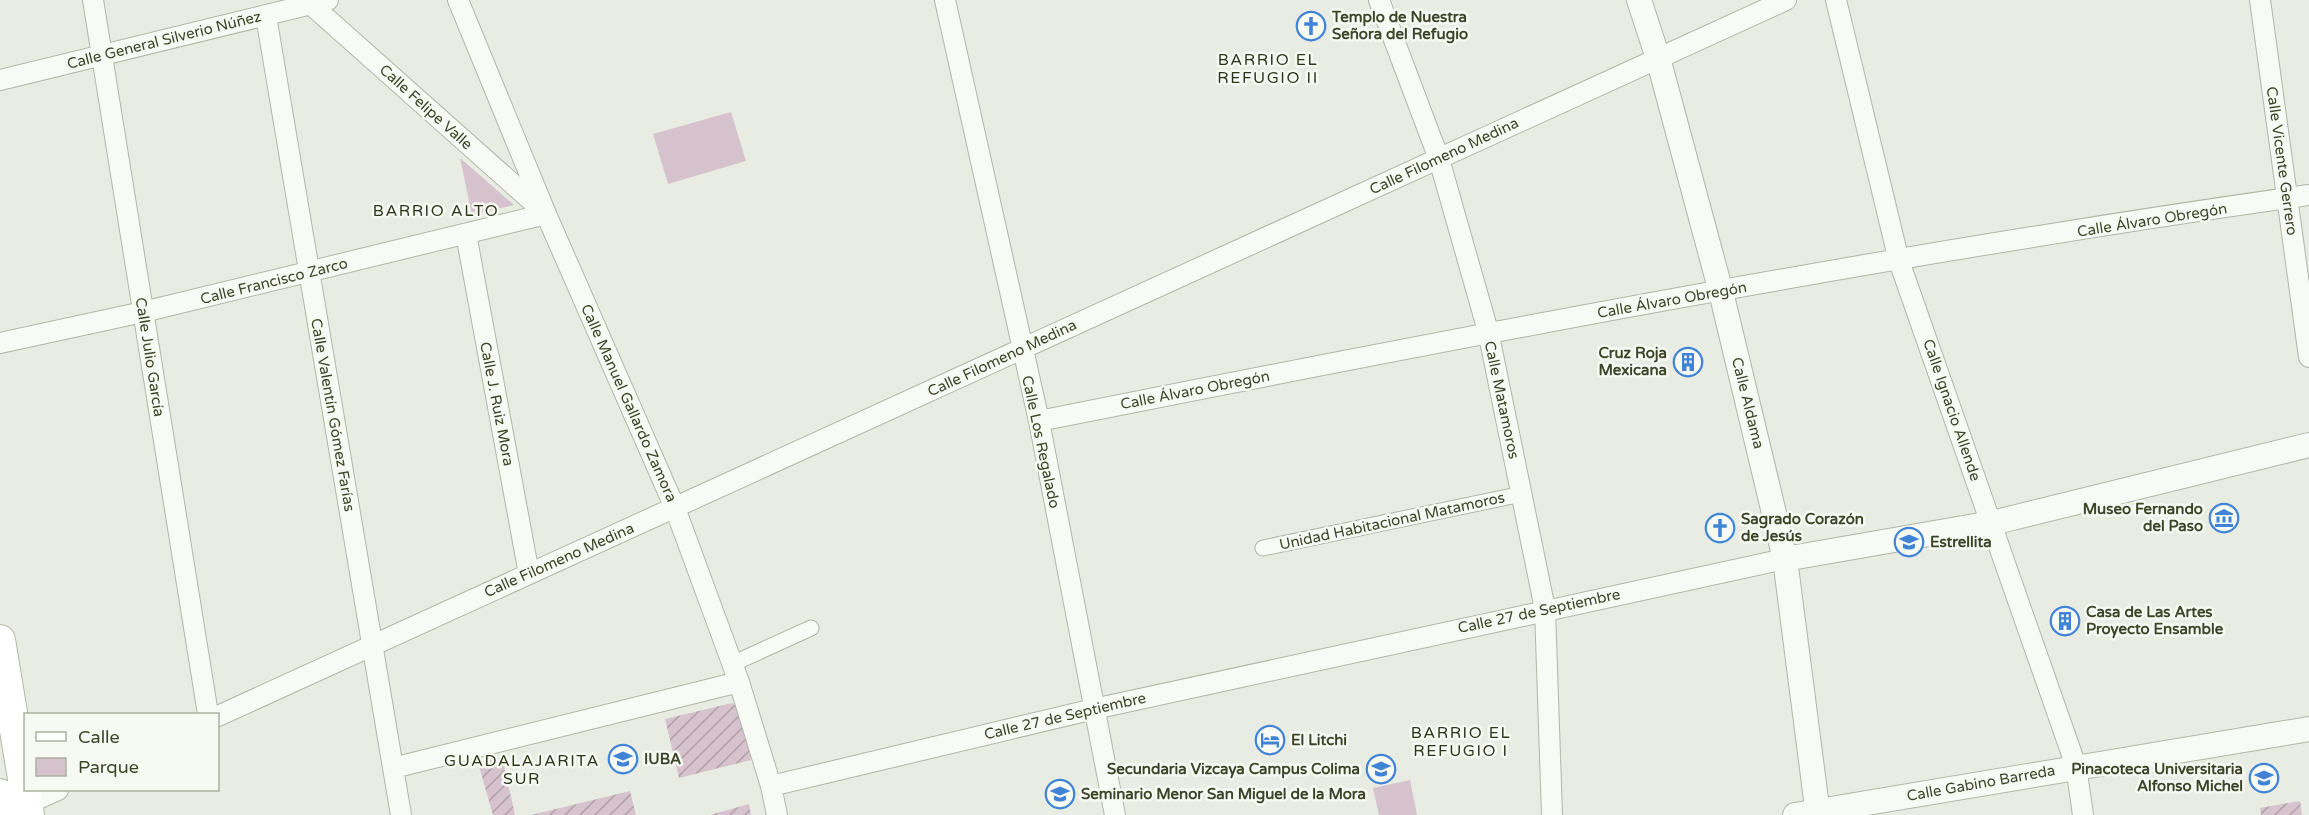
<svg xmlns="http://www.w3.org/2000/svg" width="2309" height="815" viewBox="0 0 2309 815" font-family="'Varela Round',sans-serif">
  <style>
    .green { fill: #d6c3ce }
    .garden { fill: url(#garden-furrows) }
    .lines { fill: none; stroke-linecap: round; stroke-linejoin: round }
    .pedestrian-casing { stroke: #b2b7a7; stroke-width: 17 }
    .minor-casing { stroke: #b2b7a7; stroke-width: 22 }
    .tertiary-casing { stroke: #b2b7a7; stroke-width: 26 }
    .primary-casing { stroke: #b1b8a1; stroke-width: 32 }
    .pedestrian { stroke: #f8faf6; stroke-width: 15 }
    .minor { stroke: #f8faf6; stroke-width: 20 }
    .tertiary { stroke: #f8faf6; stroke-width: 24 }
    .primary { stroke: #fff; stroke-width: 30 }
    .labels { text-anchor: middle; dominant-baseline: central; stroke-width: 5; stroke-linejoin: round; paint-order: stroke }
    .poi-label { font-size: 15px; font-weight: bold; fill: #3c4529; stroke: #f7f9f3; text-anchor: start }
    .street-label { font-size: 15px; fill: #3c4529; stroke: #f7f9f3 }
    .neighbourhood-label { font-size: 16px; letter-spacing: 1.5px; fill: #2c361b; stroke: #f7f9f3 }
  </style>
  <defs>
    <pattern id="garden-furrows" width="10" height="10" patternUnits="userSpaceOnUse" patternTransform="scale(1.5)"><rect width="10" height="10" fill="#d6c3ce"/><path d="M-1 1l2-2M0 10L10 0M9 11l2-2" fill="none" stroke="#afa0a7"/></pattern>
  </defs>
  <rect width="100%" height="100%" fill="#e9ece3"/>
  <path class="green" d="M731 112 746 161 668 184 653 134Z
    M460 158 514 205 472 215Z
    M1410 780 1417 815H1379L1373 788Z"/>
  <path class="garden" d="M732 703 741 709 751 760 679 778 665 719Z
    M502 757 515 815H493L478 763Z
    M630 791 636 815H531Z
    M2300 801 2302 815H2261L2260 808Z
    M749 804 751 815H710Z"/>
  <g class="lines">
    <g class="pedestrian-casing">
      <path id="pedestrian" d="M1263 548 1522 494
        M732 664 811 628"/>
    </g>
    <g class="minor-casing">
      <path id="minor" d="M93 0 208 714
        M306 0 542 210
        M458 0 546 214 675 508 739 682 771 786 777 815
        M945 0 1039 421 1115 815
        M1379 0 1439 159 1488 331 1545 609 1552 815
        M1836 0 1899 261 2076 766 2083 815
        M2260 0 2309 357
        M266 16 401 815
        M0 80 328 0
        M466 234 529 574
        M0 343 143 312 546 214
        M1039 421C1460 337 1884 255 2309 195
        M218 716 1786 0
        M393 768 739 682
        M771 786 1094 709 1785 559
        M18 808 58 790"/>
    </g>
    <g class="tertiary-casing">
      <path id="tertiary" d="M1639 0 1658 58 1721 292 1785 559 1818 815
        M1785 559 1992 523 2309 445
        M1795 815 2309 729"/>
    </g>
    <g class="primary-casing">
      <path id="primary" d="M0 640 29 815
        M0 794 4 815"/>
    </g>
    <use href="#pedestrian" class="pedestrian"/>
    <use href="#minor" class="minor"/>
    <use href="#tertiary" class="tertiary"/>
    <use href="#primary" class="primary"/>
  </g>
  <defs>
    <g id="church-ring" transform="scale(1.5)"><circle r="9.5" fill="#f7f9f3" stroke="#4184d7" stroke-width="1.5"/><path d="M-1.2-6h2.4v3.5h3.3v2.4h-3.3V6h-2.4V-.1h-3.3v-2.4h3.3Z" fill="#4184d7"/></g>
    <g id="building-ring" transform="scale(1.5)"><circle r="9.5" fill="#f7f9f3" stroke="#4184d7" stroke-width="1.5"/><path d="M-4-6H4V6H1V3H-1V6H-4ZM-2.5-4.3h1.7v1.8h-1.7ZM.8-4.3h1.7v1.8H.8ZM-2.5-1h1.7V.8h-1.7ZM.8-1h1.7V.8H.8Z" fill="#4184d7"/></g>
    <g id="museum-ring" transform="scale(1.5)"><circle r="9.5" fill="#f7f9f3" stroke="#4184d7" stroke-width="1.5"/><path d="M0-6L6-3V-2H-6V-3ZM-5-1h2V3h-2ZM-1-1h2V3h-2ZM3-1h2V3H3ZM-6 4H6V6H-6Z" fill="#4184d7"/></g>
    <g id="school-ring" transform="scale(1.5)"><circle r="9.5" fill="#f7f9f3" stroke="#4184d7" stroke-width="1.5"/><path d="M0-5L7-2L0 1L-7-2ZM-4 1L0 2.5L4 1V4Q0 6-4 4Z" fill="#4184d7"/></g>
    <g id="hotel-ring" transform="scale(1.5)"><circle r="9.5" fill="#f7f9f3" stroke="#4184d7" stroke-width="1.5"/><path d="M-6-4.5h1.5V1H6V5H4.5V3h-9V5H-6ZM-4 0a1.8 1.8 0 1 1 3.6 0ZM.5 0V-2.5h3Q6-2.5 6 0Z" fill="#4184d7"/></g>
    <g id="university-ring" transform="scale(1.5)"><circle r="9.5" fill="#f7f9f3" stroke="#4184d7" stroke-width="1.5"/><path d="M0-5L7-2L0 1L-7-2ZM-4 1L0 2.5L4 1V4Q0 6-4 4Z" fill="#4184d7"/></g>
  </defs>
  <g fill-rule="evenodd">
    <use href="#church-ring" x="1311" y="26"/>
    <use href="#building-ring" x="1688" y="362"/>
    <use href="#museum-ring" x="2224" y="518"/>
    <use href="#church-ring" x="1720" y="528"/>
    <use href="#school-ring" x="1909" y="542"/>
    <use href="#building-ring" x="2065" y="621"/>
    <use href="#hotel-ring" x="1270" y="740"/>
    <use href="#university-ring" x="623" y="759"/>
    <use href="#school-ring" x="1381" y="769"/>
    <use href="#university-ring" x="2264" y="778"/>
    <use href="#university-ring" x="1060" y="794"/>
  </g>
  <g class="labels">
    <g class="poi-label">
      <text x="1332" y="17">Templo de Nuestra<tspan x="1332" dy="17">Señora del Refugio</tspan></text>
      <text x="1667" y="353" text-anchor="end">Cruz Roja<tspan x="1667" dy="17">Mexicana</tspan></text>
      <text x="2203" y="509" text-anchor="end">Museo Fernando<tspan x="2203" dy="17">del Paso</tspan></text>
      <text x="1741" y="519">Sagrado Corazón<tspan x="1741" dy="17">de Jesús</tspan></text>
      <text x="1930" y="542">Estrellita</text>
      <text x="2086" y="612">Casa de Las Artes<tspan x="2086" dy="17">Proyecto Ensamble</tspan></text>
      <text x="1291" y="740">El Litchi</text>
      <text x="644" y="759">IUBA</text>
      <text x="1360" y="769" text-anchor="end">Secundaria Vizcaya Campus Colima</text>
      <text x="2243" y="769" text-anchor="end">Pinacoteca Universitaria<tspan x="2243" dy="17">Alfonso Michel</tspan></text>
      <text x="1081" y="794">Seminario Menor San Miguel de la Mora</text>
    </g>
    <g class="street-label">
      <text transform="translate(164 40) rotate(-14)">Calle General Silverio Núñez</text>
      <text transform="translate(426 107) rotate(42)">Calle Felipe Valle</text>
      <text transform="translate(1444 156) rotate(-25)">Calle Filomeno Medina</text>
      <text transform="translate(2282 161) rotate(82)">Calle Vicente Gerrero</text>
      <text transform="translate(2152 220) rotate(-9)">Calle Álvaro Obregón</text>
      <text transform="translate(274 281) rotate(-14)">Calle Francisco Zarco</text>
      <text transform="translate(1672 300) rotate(-10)">Calle Álvaro Obregón</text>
      <text transform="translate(150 357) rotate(81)">Calle Julio García</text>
      <text transform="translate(1002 358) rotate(-25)">Calle Filomeno Medina</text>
      <text transform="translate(1195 390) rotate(-11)">Calle Álvaro Obregón</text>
      <text transform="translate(1502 400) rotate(78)">Calle Matamoros</text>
      <text transform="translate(629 403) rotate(66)">Calle Manuel Gallardo Zamora</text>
      <text transform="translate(1748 403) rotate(76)">Calle Aldama</text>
      <text transform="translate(497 404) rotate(79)">Calle J. Ruiz Mora</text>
      <text transform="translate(1952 410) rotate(71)">Calle Ignacio Allende</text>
      <text transform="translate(333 415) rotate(80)">Calle Valentín Gómez Farías</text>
      <text transform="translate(1041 442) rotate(78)">Calle Los Regalado</text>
      <text transform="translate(1392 521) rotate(-12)">Unidad Habitacional Matamoros</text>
      <text transform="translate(559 560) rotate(-24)">Calle Filomeno Medina</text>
      <text transform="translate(1539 611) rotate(-12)">Calle 27 de Septiembre</text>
      <text transform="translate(1065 716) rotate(-13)">Calle 27 de Septiembre</text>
      <text transform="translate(1981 783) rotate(-10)">Calle Gabino Barreda</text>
    </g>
    <g class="neighbourhood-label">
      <text x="1268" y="60">BARRIO EL<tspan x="1268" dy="18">REFUGIO II</tspan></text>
      <text x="436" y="211">BARRIO ALTO</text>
      <text x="1461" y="733">BARRIO EL<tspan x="1461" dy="18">REFUGIO I</tspan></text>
      <text x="522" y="761">GUADALAJARITA<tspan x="522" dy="18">SUR</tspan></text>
    </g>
  </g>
  <rect x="24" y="713" width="195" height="78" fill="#f7f9f3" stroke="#acb1a2" stroke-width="1.5"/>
  <rect x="36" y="732" width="30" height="9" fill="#ffffff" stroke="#acb1a2" stroke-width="1.5"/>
  <text x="78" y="743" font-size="18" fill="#3c4529">Calle</text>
  <rect x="36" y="758" width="30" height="18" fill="#d6c3ce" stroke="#acb1a2" stroke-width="1.5"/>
  <text x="78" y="773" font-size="18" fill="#3c4529">Parque</text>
</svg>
